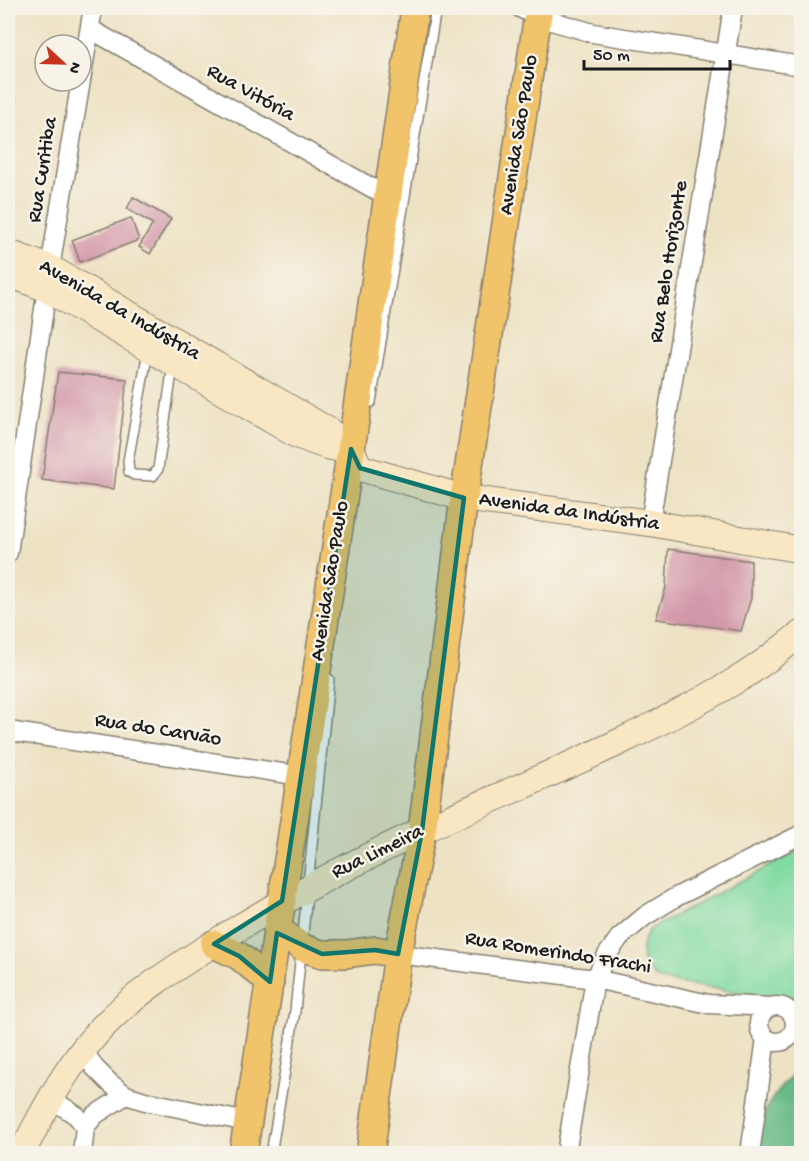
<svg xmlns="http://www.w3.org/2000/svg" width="809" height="1161" viewBox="0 0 809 1161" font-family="'Gochi Hand',sans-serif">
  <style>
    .green { fill: #80daa1; stroke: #4e7b5e; stroke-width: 1.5 }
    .forest { fill: #68ba87; stroke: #426b52; stroke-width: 1.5 }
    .building { fill: #d296a9 }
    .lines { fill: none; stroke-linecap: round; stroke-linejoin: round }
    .lane-casing { stroke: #857f70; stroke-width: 12 }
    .street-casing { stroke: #857f70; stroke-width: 21 }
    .secondary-casing { stroke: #857f70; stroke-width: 28 }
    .primary-casing { stroke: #857f70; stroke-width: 30 }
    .lane { stroke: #fff; stroke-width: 9 }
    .street { stroke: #fff; stroke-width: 18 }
    .secondary { stroke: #f9e7c3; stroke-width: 26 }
    .primary { stroke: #f1c36a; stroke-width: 27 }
    .marked { fill: #0f766e; fill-opacity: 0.2; stroke: #0f766e; stroke-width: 4.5; stroke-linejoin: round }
    .labels { text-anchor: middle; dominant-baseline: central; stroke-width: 5; stroke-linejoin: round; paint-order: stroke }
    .street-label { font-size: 21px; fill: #1c1c1c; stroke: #f7f3e8 }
  </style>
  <rect width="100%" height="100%" fill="#f7f3e8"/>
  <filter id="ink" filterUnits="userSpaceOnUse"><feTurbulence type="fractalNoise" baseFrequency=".0167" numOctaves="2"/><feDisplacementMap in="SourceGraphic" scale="12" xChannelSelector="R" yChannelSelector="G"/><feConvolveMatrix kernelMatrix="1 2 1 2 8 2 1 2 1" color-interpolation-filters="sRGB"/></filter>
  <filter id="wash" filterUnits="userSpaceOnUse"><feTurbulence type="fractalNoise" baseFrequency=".008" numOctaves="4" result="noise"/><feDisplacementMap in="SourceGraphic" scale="24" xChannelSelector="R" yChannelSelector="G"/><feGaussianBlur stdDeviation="1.35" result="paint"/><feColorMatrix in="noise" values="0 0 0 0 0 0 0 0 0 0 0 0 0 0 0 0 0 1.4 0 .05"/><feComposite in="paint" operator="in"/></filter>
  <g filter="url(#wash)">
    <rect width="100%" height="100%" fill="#eee2c4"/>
    <path class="green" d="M801 849V1002L659 980C639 967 637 947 650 929Z"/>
    <path class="forest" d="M801 1067V1153H760C753 1117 776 1089 801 1067Z"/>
    <g id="blocks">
      <path class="building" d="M133 197 171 219 150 254 139 247 153 224 127 209Z
        M131 218 139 240 80 262 72 240Z
        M58 372 127 379 114 489 42 480Z
        M668 549 751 561V598L741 631 656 619 666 587Z"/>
    </g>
  </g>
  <g filter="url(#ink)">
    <use href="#blocks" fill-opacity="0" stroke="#857f70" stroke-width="1.5"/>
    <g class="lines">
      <g class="lane-casing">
        <path id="lane" d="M148 351 128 461 129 472 134 475 153 476 158 469 173 365
          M371 402 436 8
          M271 1154 295 1011 329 679"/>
      </g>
      <g class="street-casing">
        <path id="street" d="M520 8 538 17 593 33 802 66
          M90 29 388 197
          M650 523 733 8
          M8 553 50 268 93 8
          M8 731 301 776
          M398 954 595 979 709 1004 770 1007
          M759 1024a18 18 0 1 1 36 0a18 18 0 1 1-36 0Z
          M83 1049 94 1067 111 1084 126 1095 145 1101 247 1122
          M50 1098 77 1116 85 1127 82 1154
          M85 1127 95 1115 126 1095
          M566 1154 595 979 607 955 619 938 645 916 676 897 802 834
          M750 1154 766 1038"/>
      </g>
      <g class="secondary-casing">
        <path id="secondary" d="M8 253 50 268 329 431 351 449 360 468 464 498 650 523 802 550
          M8 273 47 289 297 435 326 446 337 448
          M21 1154C44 1111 65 1068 98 1032 135 991 186 961 232 932 294 894 358 860 423 830 528 782 636 740 735 681 759 668 780 649 802 633"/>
      </g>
      <g class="primary-casing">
        <path id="primary" d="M277 929 303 948 322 954H346L375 950 398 954
          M214 944 239 956 270 982
          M243 1154 351 449 415 8
          M370 1154 398 954 422 831 464 498 539 8"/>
      </g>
      <use href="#lane" class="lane"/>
      <use href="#street" class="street"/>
      <use href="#secondary" class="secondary"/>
      <use href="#primary" class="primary"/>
    </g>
  </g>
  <path class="marked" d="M351 449 360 468 464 498 422 831 398 954 375 950 322 954 277 933 270 982 239 956 214 944 282 901Z"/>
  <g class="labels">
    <g class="street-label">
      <text transform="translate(250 94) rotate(29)">Rua Vitória</text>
      <text transform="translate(520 135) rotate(-81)">Avenida São Paulo</text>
      <text transform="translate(44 170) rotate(-81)">Rua Curitiba</text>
      <text transform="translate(670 262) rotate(-81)">Rua Belo Horizonte</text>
      <text transform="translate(119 311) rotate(30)">Avenida da Indústria</text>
      <text transform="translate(569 513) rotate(8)">Avenida da Indústria</text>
      <text transform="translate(331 581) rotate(-81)">Avenida São Paulo</text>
      <text transform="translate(158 731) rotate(9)">Rua do Carvão</text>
      <text transform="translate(378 853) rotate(-26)">Rua Limeira</text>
      <text transform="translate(558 954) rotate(9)">Rua Romerindo Frachi</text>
    </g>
  </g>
  <rect width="809" height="1161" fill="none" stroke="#f7f3e8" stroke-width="30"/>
  <g transform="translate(63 63) rotate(112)"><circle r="28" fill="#f7f3e8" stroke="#9f9d96" stroke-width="1.5"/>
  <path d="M0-4.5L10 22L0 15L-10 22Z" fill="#c8321e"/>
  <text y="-9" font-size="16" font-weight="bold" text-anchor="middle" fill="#1c1c1c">N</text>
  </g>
  <path d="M584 60v9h146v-9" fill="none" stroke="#1c1c1c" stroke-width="3"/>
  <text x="593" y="60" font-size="18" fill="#1c1c1c" stroke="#f7f3e8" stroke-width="4.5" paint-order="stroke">50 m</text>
</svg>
